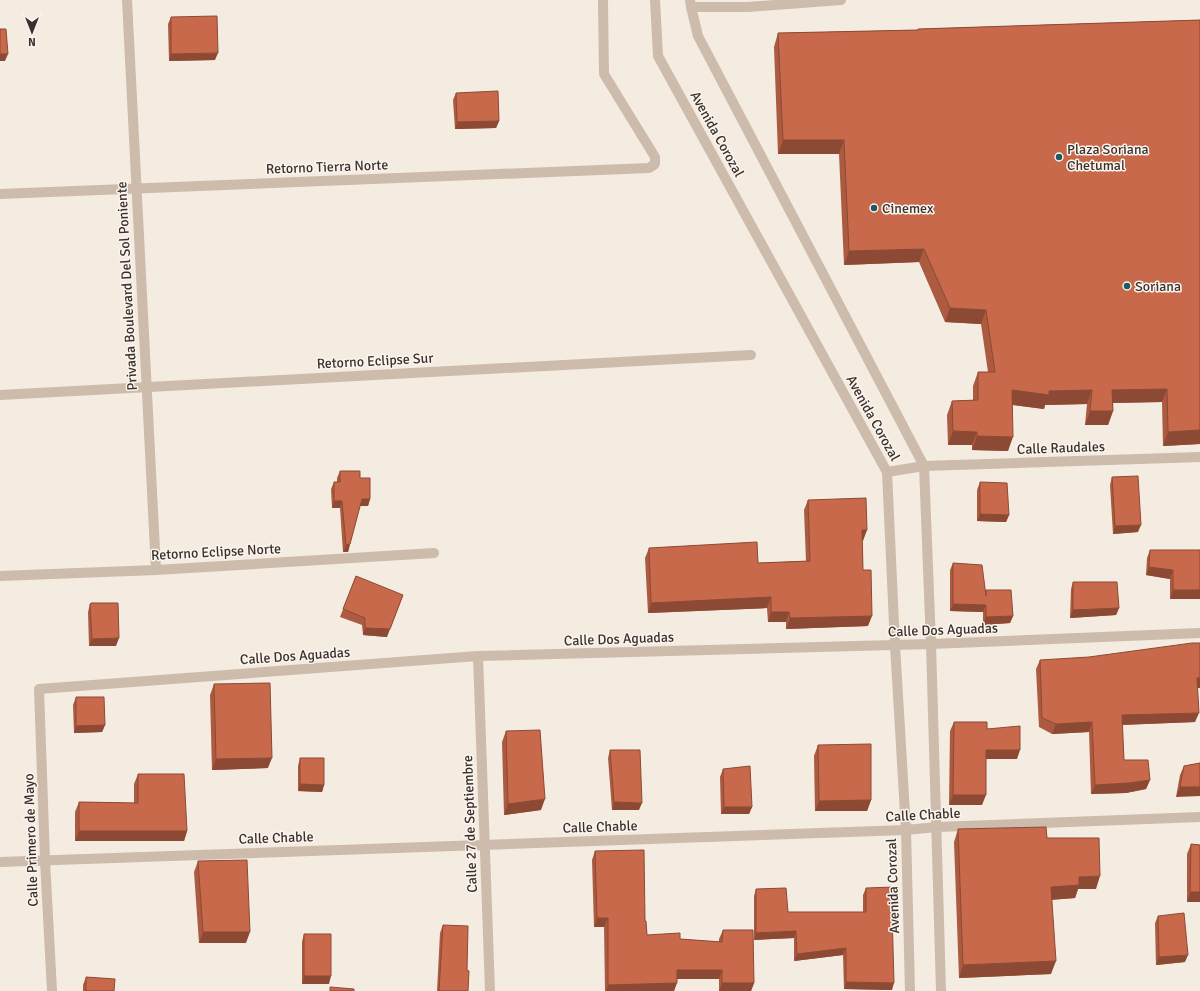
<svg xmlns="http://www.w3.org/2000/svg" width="1200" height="991" viewBox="0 0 1200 991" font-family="Signika,sans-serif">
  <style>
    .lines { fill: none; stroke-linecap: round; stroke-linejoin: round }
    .minor { stroke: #cdbbac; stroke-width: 10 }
    .wall { fill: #ac5a40 }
    .shaded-wall { fill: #8c4a34 }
    .building { fill: #c8694b; stroke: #8c4a34 }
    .poi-dot { fill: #1f5a5e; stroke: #fbf5ee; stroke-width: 1.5 }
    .labels { text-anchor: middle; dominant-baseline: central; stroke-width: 3; stroke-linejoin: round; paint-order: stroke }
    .street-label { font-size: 14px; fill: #3b302b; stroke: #fbf5ee }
    .poi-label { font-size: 14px; fill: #3b302b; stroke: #fbf5ee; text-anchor: start }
  </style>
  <rect width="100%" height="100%" fill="#f4ebe1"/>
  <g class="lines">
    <path class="minor" d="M127 0 156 570
      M655 0 658 56 887 472 895 645 906 830 910 991
      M690 0 691 7 698 36 924 466 931 644 941 991
      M691 7H748L841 0
      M0 194 649 168 655 164V157L604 74 603 0
      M0 395 751 355
      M887 472 924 466 1200 457
      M0 576 156 570 434 553
      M478 656 490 991
      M0 862 906 830 937 827 1200 817
      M52 991 45 860 39 689 478 656 931 644 1200 633"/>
  </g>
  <path class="wall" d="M171 17 215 60 169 61 168 24Z
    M1200 20V444L1163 446 1162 402 1113 403V411L1108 425H1085L1087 404 1045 405 1044 409 1012 405 1008 451 972 450V445H948L947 415 952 401 973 400V386L978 372H988L981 324 945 322 919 262 844 265 839 154H778L774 47 778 33 917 30 918 29Z
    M456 93 499 121 496 128 455 129 453 100Z
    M340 471 360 478 370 499 368 506H360L350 544 348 552H343L340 508H332L331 489 334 482H337V478Z
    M1112 477 1138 532 1113 534 1110 485Z
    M980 482 1009 515 1006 522 977 521V490Z
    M808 500 863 541H862L863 570 868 626 786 629V622H768L767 608 648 613 645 558 649 548 758 563 806 561 804 510Z
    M1150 550H1200V599H1170V579L1146 575 1147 558Z
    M953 563 986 592V590L1013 616 1010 623 983 625V612L950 611V570Z
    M356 576 387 637 363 635 362 625 340 617Z
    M1073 582 1119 608 1116 615 1070 618 1071 589Z
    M90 604 116 646H89L88 612Z
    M1040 660 1197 688 1195 722 1122 725 1124 760 1150 780 1146 789 1126 793 1091 794 1089 732 1052 734 1039 727 1036 669Z
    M214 684 268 768 212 770 210 695Z
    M76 697 105 725 102 732 74 733 73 705Z
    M954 722 987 729 1017 759H986L982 805H949L950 731Z
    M506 731 541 810 504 815 502 742Z
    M818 745 871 800 867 811H815L814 756Z
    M610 750 639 810H612L608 758Z
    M300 758 324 785 322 792 298 791V766Z
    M1200 763 1176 797 1180 775 1184 766Z
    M723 769 752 807 749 814H721L720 777Z
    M138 774 187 831 184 841H75V812L79 802 134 803V784Z
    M958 829 1047 838 1096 889H1078L1075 898 1051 900V974L959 978 954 842Z
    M1191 844 1200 845V902H1187V854Z
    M595 851 645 921 647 935 680 939 719 942V939L723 930 754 983 751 991H719V979H677L674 991H605L604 927H594L592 860Z
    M198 861 246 943H199L194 872Z
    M866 888 892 917V990L844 989 843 955 794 961V938L754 940V896L756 889 788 912H863V895Z
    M1158 916 1185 962 1156 965 1155 923Z
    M443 925 467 970 468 991H437L440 933Z
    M304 934 329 984H302V942Z
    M86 977 114 991H83V985Z"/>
  <path class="shaded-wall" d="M218 53 215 60 169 61 171 54Z
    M0 54H8L5 61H0Z
    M499 121 496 128 455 129 457 122Z
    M783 140H844L839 154H778Z
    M924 249 919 262 844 265 849 251Z
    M950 308 986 310 981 324 945 322Z
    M1167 389 1162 402 1107 403 1112 390Z
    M1012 390 1049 391 1092 390 1087 404 1045 405 1044 409 1007 404Z
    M1090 411H1113L1108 425H1085Z
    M1200 430V444L1163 446 1168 432Z
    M953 431 977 432 972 445H948Z
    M977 436 1013 437 1008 451 972 450Z
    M362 499H370L368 506H360Z
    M334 501H342L340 508H332Z
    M980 514 1009 515 1006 522 977 521Z
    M1141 525 1138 532 1113 534 1115 526Z
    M862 530H867L863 541H858Z
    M350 544 348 552H343L346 545Z
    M1149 567 1173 570 1170 579 1146 575Z
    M1173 590H1200V599H1170Z
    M403 595 387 637 363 635 365 628Z
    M771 597 767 608 648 613 651 603Z
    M953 604 986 605 983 612 950 611Z
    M1119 608 1116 615 1070 618 1073 610Z
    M771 612H789L786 622H768Z
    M872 616 868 626 786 629 790 618Z
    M1013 616 1010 623 983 625 986 617Z
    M119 638 116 646H89L92 639Z
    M1197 678H1200V688H1193Z
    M1199 713 1195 722 1118 725 1122 715Z
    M1092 722 1089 732 1052 734 1056 724Z
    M105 725 102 732 74 733 76 726Z
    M986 750H1020L1017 759H983Z
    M272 758 268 768 212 770 216 759Z
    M1150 780 1146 789 1126 793 1091 794 1095 785Z
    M300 784 324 785 322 792 298 791Z
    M1180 787H1200V796L1176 797Z
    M953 795H986L982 805H949Z
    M545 799 541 810 504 815 508 804Z
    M871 800 867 811H815L819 801Z
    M614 802 642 803 639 810H612Z
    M724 807H752L749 814H721Z
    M79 831H187L184 841H75Z
    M1100 876 1096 889H1078L1075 898 1046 900 1051 887 1079 877Z
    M1190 892H1200V902H1187Z
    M597 918H608L604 927H594Z
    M796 931 794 938 754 940 756 933Z
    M203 932H250L246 943H199Z
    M846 948 843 955 794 961 797 954Z
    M1188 955 1185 962 1156 965 1159 957Z
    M1056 961 1051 974 959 978 963 965Z
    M677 970H722L719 979H674Z
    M304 976H331L329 984H302Z
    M846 982 894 983 892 990 844 989Z
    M677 983 674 991H606L608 985Z
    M722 983H754L751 991H719Z"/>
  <path class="building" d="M217 16 218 53 171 54V17Z
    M1200 20V430L1168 432 1167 389 1112 390 1113 411H1090L1092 390 1049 391V395L1012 390 1013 437 977 436V432L953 431 952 401 978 400V372H995L986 310 950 308 924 249 849 251 844 140H783L778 33 918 30V29Z
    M0 29H6L8 54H0Z
    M498 91 499 121 457 122 456 93Z
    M340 471H360V478H370V499H362L350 544 346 545 342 501H334V482H340Z
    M1138 476 1141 525 1115 526 1112 477Z
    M980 482 1007 483 1009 515 980 514Z
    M866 498 867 530H862L863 570H871L872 616 790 618 789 612H771V597L651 603 649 548 757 542 758 563 810 561 808 500Z
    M1150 550H1200V590H1173V570L1149 567Z
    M953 563 982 565 986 596V590H1011L1013 616 986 617V605L953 604Z
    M356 576 403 595 390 629 365 628V618L343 609Z
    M1073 582H1117L1119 608 1073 610Z
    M91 603H118L119 638 92 639 90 604Z
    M1192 643H1200V678H1197L1199 713 1122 715 1124 760H1148L1150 780 1129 783 1095 785 1092 722 1056 724 1042 718 1040 660 1089 657Z
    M270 683 272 758 216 759 214 684Z
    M76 697H104L105 725 76 726Z
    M954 722H987V729L1020 726V750H986V795H953Z
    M540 730 545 799 508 804 506 731Z
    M871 744V800L819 801 818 745Z
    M610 750H640L642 803 614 802Z
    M300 758H324V785L300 784Z
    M1200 763V787H1180L1184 766Z
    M750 766 752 807H724L723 769Z
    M138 774H184L187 831H79V802L138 803Z
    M1046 827 1047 838H1099L1100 876 1079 877V885L1051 887 1056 961 963 965 958 829Z
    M1191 844 1200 845V892H1190Z
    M644 850 645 921H646L647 935 680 933V939L722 942 723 930H753L754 983H722V970H677V983L608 985V918H597L595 851Z
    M247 860 250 932H203L198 861Z
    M894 887V911H892L894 983 846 982V948L797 954 796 931 756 933V889L786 888 788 912H866V888Z
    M1184 913 1188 955 1159 957 1158 916Z
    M443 925 468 926 467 970 469 971 468 991H439Z
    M304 934H331V976H304Z
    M86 977 115 979 114 991H86Z
    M330 987 354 989V991H330Z"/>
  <g class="poi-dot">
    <circle cx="1059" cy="157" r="4"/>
    <circle cx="874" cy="208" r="4"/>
    <circle cx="1127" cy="286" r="4"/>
  </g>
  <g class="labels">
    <g class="street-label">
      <text transform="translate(717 134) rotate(61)">Avenida Corozal</text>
      <text transform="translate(327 167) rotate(-2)">Retorno Tierra Norte</text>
      <text transform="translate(127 286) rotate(-93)">Privada Boulevard Del Sol Poniente</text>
      <text transform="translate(375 361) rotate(-3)">Retorno Eclipse Sur</text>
      <text transform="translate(873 418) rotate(61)">Avenida Corozal</text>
      <text transform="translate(1061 448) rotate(-2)">Calle Raudales</text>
      <text transform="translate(216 552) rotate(-3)">Retorno Eclipse Norte</text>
      <text transform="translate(943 630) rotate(-2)">Calle Dos Aguadas</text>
      <text transform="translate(619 639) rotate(-2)">Calle Dos Aguadas</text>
      <text transform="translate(295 656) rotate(-4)">Calle Dos Aguadas</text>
      <text transform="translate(923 815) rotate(-3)">Calle Chable</text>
      <text transform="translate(470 824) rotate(-92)">Calle 27 de Septiembre</text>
      <text transform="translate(600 827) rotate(-2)">Calle Chable</text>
      <text transform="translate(276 838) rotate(-2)">Calle Chable</text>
      <text transform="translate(31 840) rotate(-92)">Calle Primero de Mayo</text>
      <text transform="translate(893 886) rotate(-92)">Avenida Corozal</text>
    </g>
    <g class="poi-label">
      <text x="1067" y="149">Plaza Soriana<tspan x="1067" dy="16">Chetumal</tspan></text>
      <text x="882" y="208">Cinemex</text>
      <text x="1135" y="286">Soriana</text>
    </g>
  </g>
  <g transform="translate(32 32) rotate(180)" stroke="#fbf5ee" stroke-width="3" paint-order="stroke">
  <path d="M0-3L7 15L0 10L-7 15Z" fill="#3b302b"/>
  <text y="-6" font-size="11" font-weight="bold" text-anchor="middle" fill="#3b302b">N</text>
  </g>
</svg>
